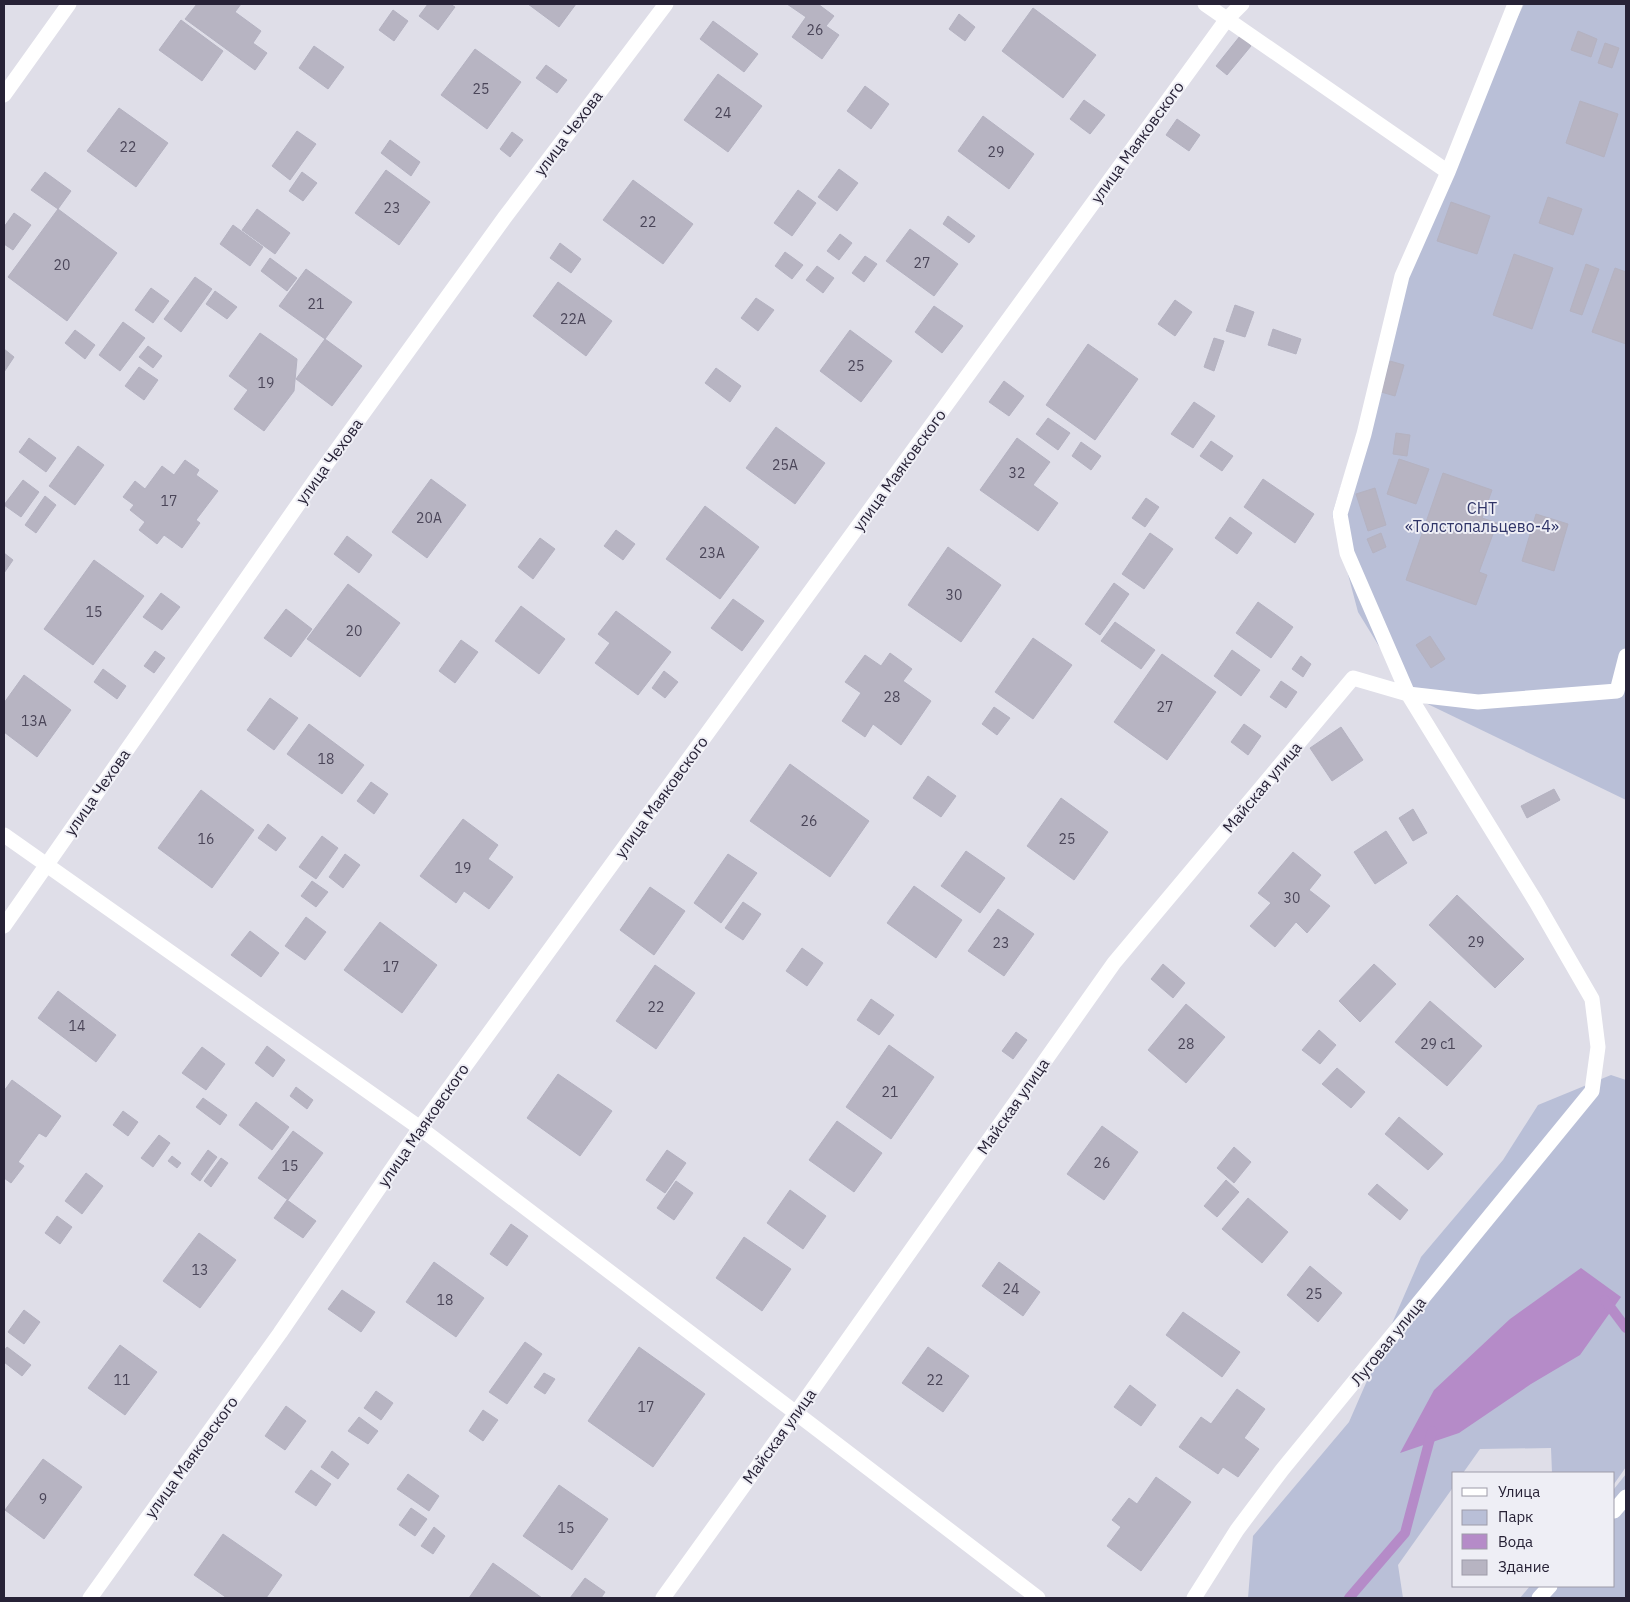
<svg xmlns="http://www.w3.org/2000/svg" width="1630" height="1602" viewBox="0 0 1630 1602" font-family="'IBM Plex Sans',sans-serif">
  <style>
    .green { fill: #b9bfd7 }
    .water { fill: #b58bc8 }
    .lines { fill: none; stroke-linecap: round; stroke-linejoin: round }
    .stream { stroke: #b58bc8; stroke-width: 10 }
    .building { fill: #b7b4c2; stroke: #b4b2c1 }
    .minor { stroke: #fff; stroke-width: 15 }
    .labels { text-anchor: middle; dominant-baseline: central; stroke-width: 4; stroke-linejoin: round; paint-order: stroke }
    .number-label { font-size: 14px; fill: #4b4659 }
    .street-label { font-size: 16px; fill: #272236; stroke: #eeeef5 }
    .park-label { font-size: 16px; fill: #303568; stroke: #eeeef5 }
  </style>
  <rect width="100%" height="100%" fill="#dfdee8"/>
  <path class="green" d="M1524 4H1626V800L1409 695 1358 612 1332 514 1440 175Z
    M1611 1075 1626 1080V1467L1614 1484V1473H1552L1551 1448 1480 1449 1463 1473H1454V1486L1398 1565 1403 1598H1248L1253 1536 1349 1422 1421 1257 1503 1160 1538 1105Z
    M1626 1474V1598H1520L1530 1586H1614V1489Z"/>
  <path class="water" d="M1581 1268 1621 1297 1580 1355 1531 1384 1459 1433 1400 1453 1434 1390 1510 1319Z"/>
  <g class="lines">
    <path class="stream" d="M1605 1300 1626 1328
      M1349 1598 1405 1533 1432 1431"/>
  </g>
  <path class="building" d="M197 4H241L235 12 261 31 253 43 267 53 255 70 185 19Z
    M428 4H450L455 7 438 30 419 16Z
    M528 4H576L559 27Z
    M787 4H818L834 16 826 26 839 35 822 59 792 37 806 17Z
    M1033 8 1096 55 1063 98 1002 51Z
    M393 10 408 21 394 41 379 30Z
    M959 14 975 27 965 41 949 29Z
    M181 20 223 51 202 81 159 50Z
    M713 21 758 54 744 72 700 39Z
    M1578 31 1597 39 1591 57 1571 50Z
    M1240 36 1251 46 1227 75 1216 66Z
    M1605 43 1619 48 1612 68 1598 63Z
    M314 46 344 67 328 89 299 68Z
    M475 49 521 82 487 129 441 95Z
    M546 65 567 80 557 93 536 78Z
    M718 74 762 106 728 152 684 120Z
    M865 86 889 104 871 129 847 111Z
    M1084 100 1105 115 1090 134 1070 119Z
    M1580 101 1618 114 1604 157 1566 143Z
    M119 108 168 143 136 187 87 151Z
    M983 116 1034 154 1009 189 958 151Z
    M1177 119 1200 135 1189 151 1166 135Z
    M297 131 316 144 290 180 272 166Z
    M512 132 523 140 510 157 500 149Z
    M390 140 420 162 411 176 381 153Z
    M839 169 858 183 837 211 818 197Z
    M386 170 430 202 399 245 355 213Z
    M45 172 71 191 58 209 31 190Z
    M302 172 317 183 303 201 289 191Z
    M633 180 693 224 663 264 603 220Z
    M798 190 816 203 792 236 774 223Z
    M1548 197 1582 209 1573 235 1539 223Z
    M1451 202 1490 216 1477 254 1437 241Z
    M58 209 117 253 67 321 8 277Z
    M257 209 290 233 275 254 242 230Z
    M14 213 31 225 13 250 4 244V227Z
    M948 216 975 236 969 243 943 224Z
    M233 225 263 247 250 266 220 244Z
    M910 229 958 264 934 296 886 261Z
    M840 234 852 243 839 260 827 251Z
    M560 243 581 259 571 273 550 258Z
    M785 252 803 265 792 279 775 266Z
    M1514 254 1553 268 1532 329 1493 315Z
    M865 256 877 264 864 282 852 273Z
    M270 258 297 278 287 291 261 271Z
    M1586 264 1599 269 1582 315 1570 311Z
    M817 266 834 278 823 293 806 280Z
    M1615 268 1626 272V344L1592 332Z
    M306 269 352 302 325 339 279 306Z
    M195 277 212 289 181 332 164 319Z
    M558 282 612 321 586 356 533 316Z
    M151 288 169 301 153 323 135 310Z
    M215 291 237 307 227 319 206 304Z
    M756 298 774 310 758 331 741 318Z
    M1175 300 1192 312 1175 336 1158 324Z
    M1235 305 1254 312 1245 337 1226 331Z
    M934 306 963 326 942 353 915 332Z
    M123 322 145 338 120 371 99 355Z
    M1273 329 1301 339 1296 354 1268 345Z
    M75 330 95 345 85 359 65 343Z
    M850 330 892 361 861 402 820 371Z
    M260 333 297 359 294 391 264 431 234 409 248 390 229 376Z
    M1214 338 1224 341 1214 371 1204 367Z
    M325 339 362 366 332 406 296 379Z
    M1088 344 1138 379 1095 440 1046 405Z
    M148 346 162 356 153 368 139 357Z
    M4 349 14 357 4 372Z
    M1390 361 1404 365 1395 396 1381 392Z
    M139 367 158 380 144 400 125 386Z
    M716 368 741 386 730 402 705 383Z
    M1004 381 1024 396 1009 416 989 402Z
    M1194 402 1215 416 1193 448 1171 434Z
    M1048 418 1070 433 1058 450 1036 434Z
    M776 427 825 463 795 504 746 468Z
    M1396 433 1410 435 1407 456 1393 454Z
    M29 438 56 458 46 472 19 452Z
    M1017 438 1050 462 1033 485 1058 503 1038 531 980 490Z
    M1211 441 1233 456 1222 471 1200 456Z
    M1081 442 1101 456 1091 470 1072 456Z
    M78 446 104 465 75 505 49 486Z
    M1399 459 1429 469 1416 504 1387 494Z
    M185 460 199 470 196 475 218 491 196 520 200 523 182 548 164 535 157 544 139 530 145 522 130 510 134 505 123 497 135 481 145 489 162 466 174 475Z
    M1443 473 1492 490 1482 518 1497 523 1479 572 1487 575 1476 605 1406 580Z
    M431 479 466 505 427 558 392 532Z
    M1263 479 1314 514 1295 543 1244 507Z
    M23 480 39 492 21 517 4 505Z
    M1375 488 1386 525 1368 531 1356 494Z
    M45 496 56 505 36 533 25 525Z
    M1146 498 1159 507 1145 527 1132 518Z
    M705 506 759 547 720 599 666 559Z
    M1536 514 1568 524 1554 571 1522 561Z
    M1230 517 1252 533 1237 554 1215 538Z
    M616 530 635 544 623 560 604 546Z
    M1150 533 1173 549 1144 589 1122 574Z
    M1381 533 1386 547 1373 553 1367 539Z
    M347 536 372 555 359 573 334 554Z
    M540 538 555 549 533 579 518 567Z
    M948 547 1001 585 961 642 908 605Z
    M4 553 13 560 4 573Z
    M94 560 144 596 93 665 44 629Z
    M1114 583 1129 594 1100 635 1085 624Z
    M348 584 400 623 360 677 307 639Z
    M161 593 180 607 162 630 143 617Z
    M733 599 764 621 742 651 711 628Z
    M1258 602 1293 627 1271 658 1236 633Z
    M521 606 565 639 539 674 495 641Z
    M286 609 312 629 291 657 264 638Z
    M616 611 671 652 638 695 595 663 610 643 598 634Z
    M1115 622 1155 650 1141 669 1101 641Z
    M1430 636 1445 659 1431 668 1416 645Z
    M1033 638 1072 665 1033 719 995 692Z
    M461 640 478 652 455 683 439 671Z
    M1232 650 1260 670 1241 696 1214 676Z
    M155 651 165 658 154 673 144 666Z
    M890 653 912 669 903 681 931 701 901 745 873 724 865 737 842 721 861 693 845 682 865 655 881 666Z
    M1162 654 1216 692 1167 760 1114 722Z
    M1301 656 1311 664 1303 677 1292 669Z
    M103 669 126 686 117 699 94 682Z
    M664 671 678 682 665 698 652 688Z
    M24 675 71 710 37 757 4 732V703Z
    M1281 681 1297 692 1286 708 1270 697Z
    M270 698 298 718 274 750 247 730Z
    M994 707 1010 718 997 735 982 724Z
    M309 724 364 765 342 794 287 754Z
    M1244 724 1261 736 1248 755 1231 742Z
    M1341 727 1363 760 1332 781 1310 748Z
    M790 764 869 821 830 877 750 821Z
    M928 776 956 796 941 817 913 798Z
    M371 782 388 794 374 814 357 801Z
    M1554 789 1560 800 1527 818 1521 806Z
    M201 790 254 830 212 888 158 848Z
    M1061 798 1108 832 1074 880 1027 846Z
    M1413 809 1427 833 1413 841 1399 818Z
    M463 819 498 845 488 859 513 877 489 909 464 891 456 903 420 876Z
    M268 824 286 838 276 851 258 838Z
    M1386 831 1407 863 1375 884 1354 852Z
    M322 836 338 848 316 879 299 867Z
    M966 851 1005 878 980 913 941 886Z
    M1293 852 1321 875 1309 890 1330 906 1307 933 1296 922 1275 947 1250 926 1271 903 1258 893Z
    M345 854 360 865 343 888 329 877Z
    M728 854 757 873 721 923 694 903Z
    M312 881 328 892 316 907 301 896Z
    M914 886 962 920 936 958 887 923Z
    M650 887 685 911 654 955 620 930Z
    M1457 895 1524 959 1495 988 1429 925Z
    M743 902 761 914 743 940 725 928Z
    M998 909 1034 934 1004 976 968 951Z
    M306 917 326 932 305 960 285 946Z
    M380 922 437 965 402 1013 344 970Z
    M250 931 279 953 261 977 231 955Z
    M802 948 823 963 807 986 786 971Z
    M1163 964 1185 983 1173 998 1151 979Z
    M1374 964 1396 984 1360 1022 1339 1001Z
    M655 965 695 993 656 1049 616 1021Z
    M58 991 116 1035 96 1062 38 1018Z
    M871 999 894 1015 879 1035 857 1020Z
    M1430 1001 1482 1046 1447 1086 1395 1042Z
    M1186 1004 1225 1037 1186 1083 1148 1050Z
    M1319 1030 1336 1045 1320 1064 1302 1050Z
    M1016 1032 1027 1040 1013 1059 1002 1051Z
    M889 1045 934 1077 891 1139 846 1107Z
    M267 1046 285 1060 273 1077 255 1063Z
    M202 1047 225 1064 206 1090 182 1073Z
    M1337 1068 1365 1092 1351 1108 1322 1084Z
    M558 1074 612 1111 580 1156 527 1118Z
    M12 1080 61 1116 46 1137 39 1133 18 1162 24 1166 11 1183 4 1178V1091Z
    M296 1087 313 1100 307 1109 290 1096Z
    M203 1098 227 1115 220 1125 196 1107Z
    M256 1102 289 1127 272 1150 239 1125Z
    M123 1111 138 1122 128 1136 113 1125Z
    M1399 1117 1443 1154 1428 1170 1385 1134Z
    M837 1121 882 1153 854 1192 809 1160Z
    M1102 1126 1138 1152 1104 1200 1067 1174Z
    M293 1131 323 1153 288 1200 258 1178Z
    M159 1135 170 1143 153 1167 141 1158Z
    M1234 1147 1251 1162 1234 1183 1217 1168Z
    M208 1150 217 1157 200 1181 191 1174Z
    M667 1150 686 1163 665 1193 646 1180Z
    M172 1156 181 1163 177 1168 168 1161Z
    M221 1158 228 1163 211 1187 204 1181Z
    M86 1173 103 1186 82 1214 65 1201Z
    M1226 1180 1239 1192 1217 1217 1204 1206Z
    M676 1181 693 1193 674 1220 657 1208Z
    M1377 1184 1408 1210 1400 1220 1368 1194Z
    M790 1190 826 1216 803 1249 767 1223Z
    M1248 1198 1288 1232 1262 1263 1222 1229Z
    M287 1200 316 1221 303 1238 274 1218Z
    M57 1216 72 1227 60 1244 45 1233Z
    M511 1224 528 1236 507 1266 490 1254Z
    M199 1233 236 1260 200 1308 163 1281Z
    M744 1237 791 1269 762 1311 716 1278Z
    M434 1262 484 1298 456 1337 406 1302Z
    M999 1262 1040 1292 1023 1316 982 1286Z
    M1310 1266 1342 1293 1318 1322 1287 1295Z
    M342 1290 375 1312 361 1332 328 1309Z
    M24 1310 40 1322 24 1344 8 1332Z
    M1183 1312 1240 1352 1222 1377 1166 1335Z
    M525 1342 542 1354 507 1404 489 1392Z
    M120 1345 157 1372 125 1415 88 1388Z
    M7 1347 31 1365 22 1376 4 1362V1351Z
    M639 1347 705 1394 653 1467 588 1421Z
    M928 1347 969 1376 943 1412 902 1383Z
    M544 1373 555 1379 545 1394 534 1387Z
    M1130 1385 1156 1405 1141 1426 1114 1407Z
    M1237 1389 1265 1409 1244 1438 1259 1449 1238 1477 1223 1467 1218 1474 1179 1447 1201 1417 1211 1424Z
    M376 1391 393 1403 381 1420 364 1408Z
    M286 1406 306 1421 285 1450 265 1436Z
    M483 1410 498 1420 483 1441 469 1431Z
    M359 1417 378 1431 368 1444 348 1431Z
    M332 1451 349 1464 338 1479 321 1467Z
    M43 1459 82 1487 44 1539 5 1510Z
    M311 1470 331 1484 316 1506 295 1492Z
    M408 1474 439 1496 429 1511 397 1489Z
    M1156 1477 1191 1502 1141 1571 1107 1546 1121 1527 1112 1520 1129 1498 1137 1504Z
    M559 1485 608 1519 572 1570 523 1536Z
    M411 1508 427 1519 415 1536 399 1525Z
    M434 1527 445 1536 433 1554 421 1546Z
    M223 1534 282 1575 266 1598H227L194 1575Z
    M493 1563 542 1598H469Z
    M585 1578 605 1592 601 1598H570Z"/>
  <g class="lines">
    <path class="minor" d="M1205 4 1448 172
      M4 95 69 4
      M4 835 420 1128 796 1413 1038 1598
      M4 926 320 473 505 217 666 4
      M1614 1511 1626 1497
      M90 1598 280 1333 420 1128 1227 19 1242 4
      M663 1598 796 1413 1114 963 1353 678 1408 694 1478 702 1617 691 1626 656
      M1194 1598 1237 1530 1282 1470 1592 1091 1598 1047 1592 999 1536 902 1408 694 1347 553 1340 514 1364 434 1402 276 1448 172 1515 4
      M1539 1598 1550 1586"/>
  </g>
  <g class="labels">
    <g class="number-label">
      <text x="815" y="30">26</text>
      <text x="481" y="89">25</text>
      <text x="723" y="113">24</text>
      <text x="128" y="147">22</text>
      <text x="996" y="152">29</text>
      <text x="392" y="208">23</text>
      <text x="648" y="222">22</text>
      <text x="922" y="263">27</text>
      <text x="62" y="265">20</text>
      <text x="316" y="304">21</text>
      <text x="573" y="319">22А</text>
      <text x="856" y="366">25</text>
      <text x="266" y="383">19</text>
      <text x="785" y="465">25А</text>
      <text x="1017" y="473">32</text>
      <text x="169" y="501">17</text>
      <text x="429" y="518">20А</text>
      <text x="712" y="553">23А</text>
      <text x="954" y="595">30</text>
      <text x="94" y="612">15</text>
      <text x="354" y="631">20</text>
      <text x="892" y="697">28</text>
      <text x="1165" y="707">27</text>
      <text x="34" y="721">13А</text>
      <text x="326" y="759">18</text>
      <text x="809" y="821">26</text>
      <text x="206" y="839">16</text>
      <text x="1067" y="839">25</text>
      <text x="463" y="868">19</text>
      <text x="1292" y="898">30</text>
      <text x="1476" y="942">29</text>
      <text x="1001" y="943">23</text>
      <text x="391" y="967">17</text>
      <text x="656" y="1007">22</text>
      <text x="77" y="1026">14</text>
      <text x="1186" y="1044">28</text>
      <text x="1438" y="1044">29 с1</text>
      <text x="890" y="1092">21</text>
      <text x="1102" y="1163">26</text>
      <text x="290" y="1166">15</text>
      <text x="200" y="1270">13</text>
      <text x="1011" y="1289">24</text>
      <text x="1314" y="1294">25</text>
      <text x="445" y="1300">18</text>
      <text x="122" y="1380">11</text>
      <text x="935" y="1380">22</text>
      <text x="646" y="1407">17</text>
      <text x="43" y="1499">9</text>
      <text x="566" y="1528">15</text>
    </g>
    <g class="street-label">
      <text transform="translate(568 133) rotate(-53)">улица Чехова</text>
      <text transform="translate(1137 142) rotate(-54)">улица Маяковского</text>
      <text transform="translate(329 461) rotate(-54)">улица Чехова</text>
      <text transform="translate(899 470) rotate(-54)">улица Маяковского</text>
      <text transform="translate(1262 787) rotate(-50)">Майская улица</text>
      <text transform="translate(97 792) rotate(-55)">улица Чехова</text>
      <text transform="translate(661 797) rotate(-54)">улица Маяковского</text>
      <text transform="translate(1013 1106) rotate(-55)">Майская улица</text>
      <text transform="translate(423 1125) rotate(-55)">улица Маяковского</text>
      <text transform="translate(1388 1341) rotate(-51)">Луговая улица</text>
      <text transform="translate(779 1436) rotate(-54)">Майская улица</text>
      <text transform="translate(191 1457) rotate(-54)">улица Маяковского</text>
    </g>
    <g class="park-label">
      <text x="1482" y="508">СНТ<tspan x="1482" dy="18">«Толстопальцево-4»</tspan></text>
    </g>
  </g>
  <rect width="1630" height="1602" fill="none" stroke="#272236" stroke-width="10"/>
  <rect x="1452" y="1472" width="162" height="115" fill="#eeeef5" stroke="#9e9ca9"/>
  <rect x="1462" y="1488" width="25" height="8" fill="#ffffff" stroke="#9e9ca9"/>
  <text x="1498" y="1497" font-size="15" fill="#272236">Улица</text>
  <rect x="1462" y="1510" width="25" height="15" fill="#b9bfd7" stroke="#9e9ca9"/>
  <text x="1498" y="1522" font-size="15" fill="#272236">Парк</text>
  <rect x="1462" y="1534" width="25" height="15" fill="#b58bc8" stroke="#9e9ca9"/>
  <text x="1498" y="1547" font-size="15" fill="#272236">Вода</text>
  <rect x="1462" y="1560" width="25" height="15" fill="#b7b4c2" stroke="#9e9ca9"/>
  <text x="1498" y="1572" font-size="15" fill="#272236">Здание</text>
</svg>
